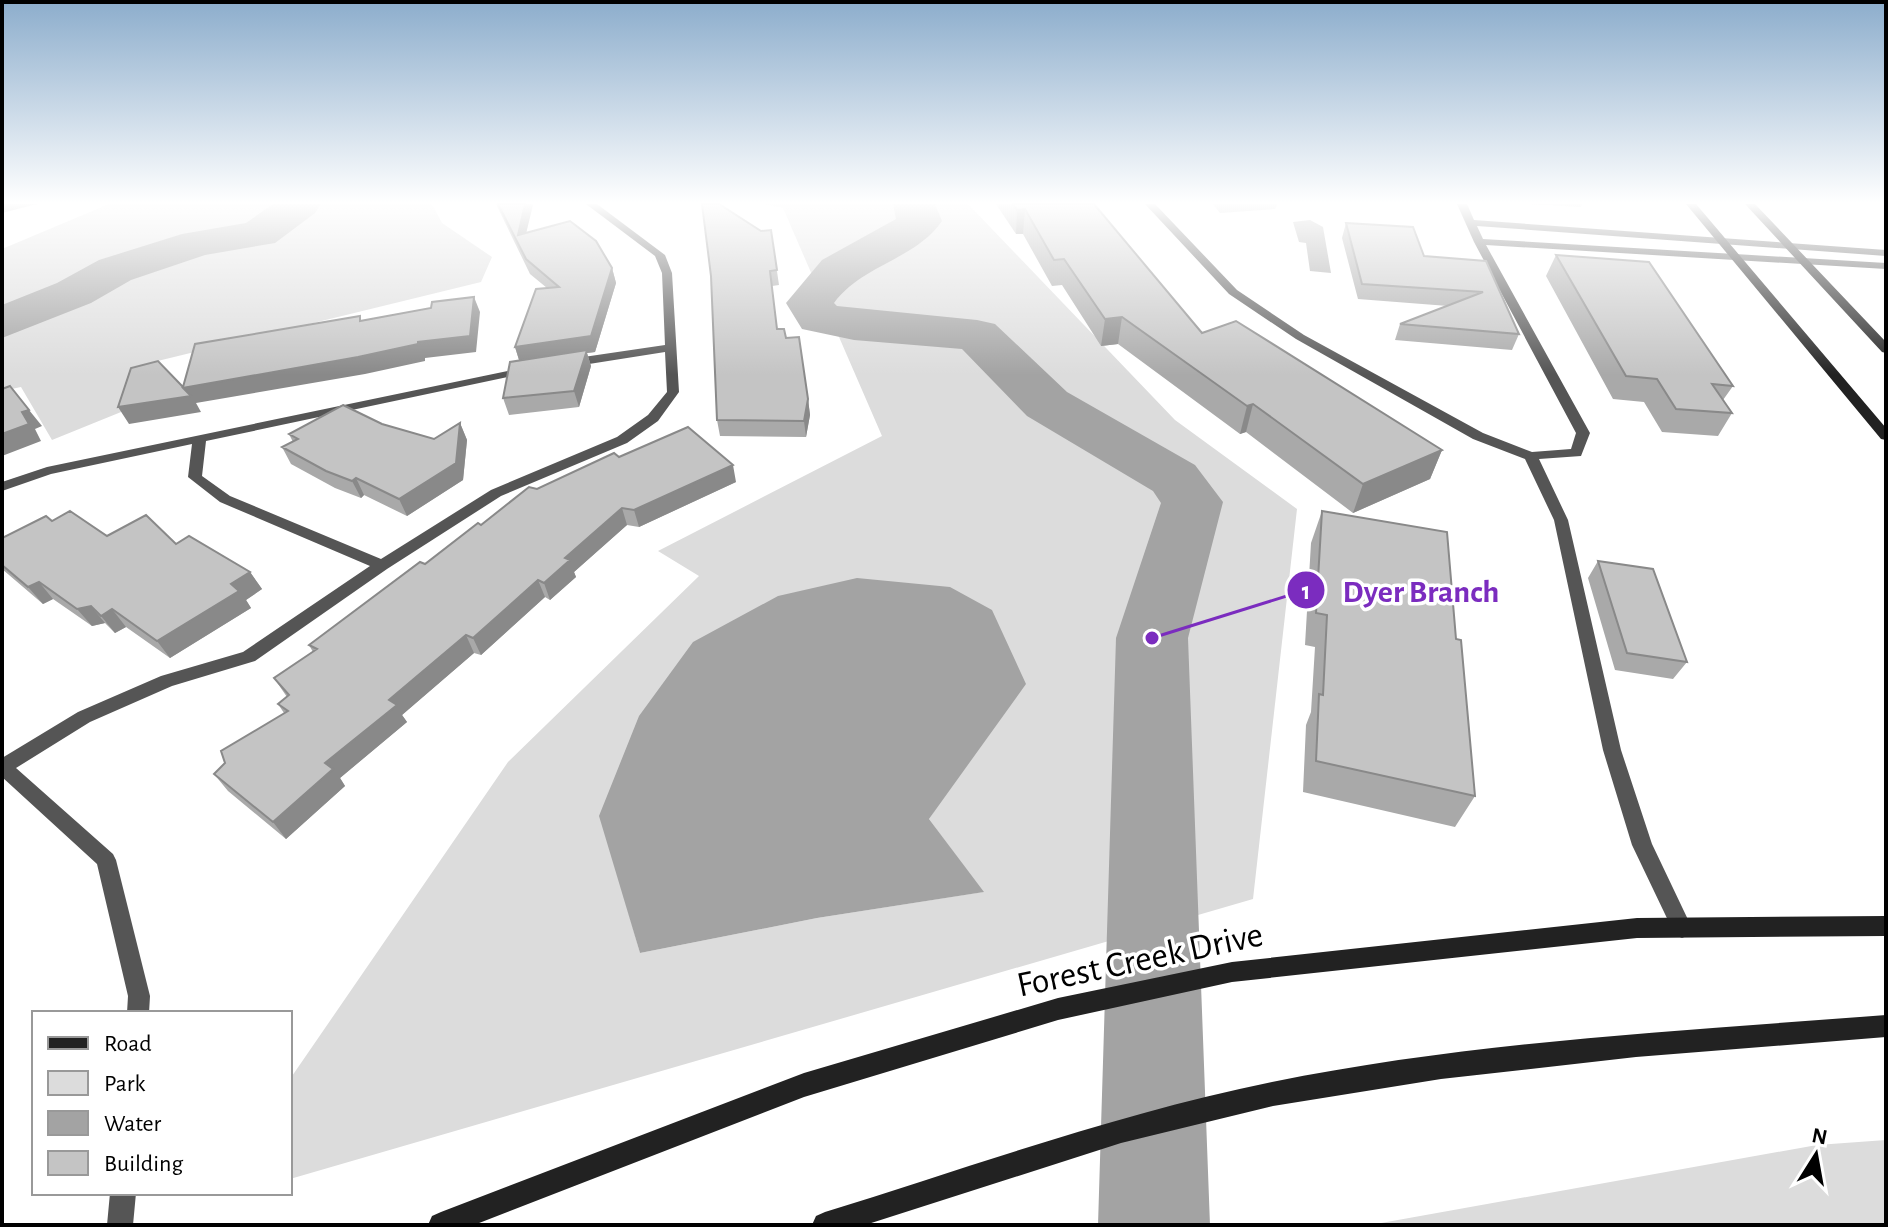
<svg xmlns="http://www.w3.org/2000/svg" width="1888" height="1227" viewBox="0 0 1888 1227" font-family="'Alegreya Sans',sans-serif">
  <style>
    .green { fill: #dcdcdc; fill-rule: evenodd }
    .water { fill: #a3a3a3 }
    .lines { fill: none; stroke-linecap: round; stroke-linejoin: round }
    .river { fill: #a3a3a3; fill-rule: evenodd }
    .street { fill: #555; fill-rule: evenodd }
    .secondary { fill: #222; fill-rule: evenodd }
    .wall { fill: #a9a9a9 }
    .shaded-wall { fill: #898989 }
    .building { fill: #c4c4c4; stroke: #898989; stroke-width: 2 }
    .labels { text-anchor: middle; dominant-baseline: central; stroke-width: 7; stroke-linejoin: round; paint-order: stroke }
    .near-street-label { font-size: 36px; fill: #000; stroke: #fff }
    .leader { fill: none; stroke: #7b2cbf; stroke-width: 3 }
    .callout-dot { fill: #7b2cbf; stroke: #fff; stroke-width: 3 }
    .mark-label { font-size: 24px; text-anchor: middle; font-weight: bold; fill: #fff }
    .callout-label { font-size: 32px; text-anchor: middle; font-weight: bold; fill: #7b2cbf; stroke: #fff; stroke-width: 7; stroke-linejoin: round; paint-order: stroke }
  </style>
  <rect width="100%" height="100%" fill="#fff"/>
  <path class="green" d="M109 204H432L442 223 492 257 481 282 133 367 126 410 52 440 21 387 2 391V249Z
    M764 204H968L1175 420 1297 509 1253 899 290 1179V1079L508 762 699 576 658 551 882 436 783 208ZM955 779 929 819 983 892 817 918 640 953 626 904Z
    M1886 1140V1225H1370L1817 1145Z"/>
  <path class="water" d="M1310 220 1323 227 1331 273 1310 271 1306 243 1299 242 1293 222Z
    M857 578 950 587 992 610 1026 684 929 819 984 892 817 918 640 953 599 816 639 716 693 642 778 596Z"/>
  <g class="lines">
    <path class="river" d="M273 204H321L315 213 275 243 205 255 131 280 91 303 2 338V305L57 283 99 260 182 234 246 223Z
      M893 204H935L942 221C915 260 863 264 834 303L837 306 977 320 995 324 1067 392 1195 465 1223 502 1188 638 1210 1225H1098L1116 638 1161 503 1153 491 1027 416 962 349 854 340 802 329 786 303 822 260 896 219Z"/>
    <path class="street" d="M586 204H597L665 255 672 273 679 392 658 421 627 443 501 496 387 569 255 661 172 686 90 722 16 768 113 854 116 860 150 996 149 1013H127L128 996 97 864 2 777V758L78 712 161 676 243 652 370 566 220 502 188 477 192 444 51 474 2 491V482L47 467 531 366V372L527 373 206 441 202 476 230 496 381 559 491 490 617 437 648 415 667 392 665 352 570 367 564 363 570 359 665 345 662 273 655 256Z
      M1145 204H1155L1237 290 1304 335 1483 433 1532 452 1571 449 1576 433 1474 242 1457 204H1467L1474 220 1886 250V256L1477 226 1483 239 1886 263V269L1486 245 1590 433 1581 456 1539 459 1568 520 1621 750 1652 844 1692 928 1689 935 1682 938 1675 935 1632 845 1603 750 1554 520 1525 459 1473 439 1296 339 1229 294Z
      M110 1193H136L133 1225H107Z"/>
    <path class="secondary" d="M1686 204H1696L1886 428V440L1881 439Z
      M1745 204H1755L1886 342V353L1882 352Z
      M1886 916V936L1637 938 1232 982 1058 1020 804 1097 474 1225H428L432 1216 441 1212 804 1073 1058 998 1232 962 1637 918Z
      M1886 1015V1037L1636 1057 1441 1079 1273 1106 1121 1143 865 1225H812L816 1216 825 1212C973 1166 1120 1113 1272 1082 1474 1041 1682 1031 1886 1015Z"/>
  </g>
  <path class="wall" d="M496 204H532L526 233 612 268 616 283 595 352 587 353 591 366 579 407 509 415 503 398 519 360 515 347 547 288 530 274Z
    M996 204H1094L1202 333 1442 450 1430 479 1353 513 1246 432 1240 434 1118 344 1101 346 1062 285 1052 286 1023 234H1016Z
    M1213 204H1277L1275 209 1220 213Z
    M1530 204H1582L1581 207Z
    M1346 223 1424 256 1486 261 1519 334 1512 350 1395 340 1400 324 1448 306 1358 299 1342 238Z
    M771 230 779 285 772 286 777 329 786 338 808 399 810 415 806 437 720 436 717 420 711 276 761 231Z
    M1556 255 1733 386 1723 400 1732 413 1718 436 1662 432 1644 402 1613 399 1546 276Z
    M460 423 467 440 463 480 407 516 364 495 361 498 335 488 291 464 282 447 293 442 289 434 382 424 434 439Z
    M619 457 736 482 639 527 627 525 574 572 576 577 550 600 545 597 481 655 474 653 402 715 407 722 340 778 345 786 286 839 228 791 214 774 284 713 278 704 287 697 274 678 313 652 309 645 481 525 537 489Z
    M1322 511 1456 639 1475 796 1455 827 1303 792 1306 725 1311 712 1315 647 1305 645 1311 543Z
    M52 521 107 536 176 544 250 572 262 589 246 600 251 608 170 658 126 627 115 633 105 623 92 626 53 599 43 604 2 569V538Z
    M1598 561 1687 662 1673 679 1615 670 1588 578Z"/>
  <path class="shaded-wall" d="M2 204H37L2 213Z
    M525 204H532L533 205 522 250 518 235Z
    M1025 209 1023 234H1016L1017 210Z
    M612 268 616 283 595 352 587 353 591 366 579 407 574 391 520 363 515 347Z
    M474 297 480 312 476 352 425 358V361L365 374 196 403 201 412 129 424 118 407 183 388 418 342Z
    M1122 317 1118 344 1101 346 1105 319Z
    M808 399 810 415 806 437 804 421Z
    M1253 404 1246 432 1240 434 1247 406Z
    M29 410 42 426 35 429 41 441 2 456V434L22 412Z
    M460 423 467 440 463 480 407 516 399 499Z
    M1442 450 1430 479 1353 513 1363 484Z
    M733 465 736 482 639 527 634 510Z
    M356 478 364 495 361 498 352 481Z
    M622 508 627 525 574 572 576 577 550 600 544 583 565 558Z
    M250 572 262 589 246 600 251 608 170 658 157 641 231 584Z
    M538 580 545 597 481 655 473 638Z
    M39 582 53 599 43 604 28 587Z
    M91 606 105 623 92 626 77 609Z
    M112 609 126 627 115 633 101 616Z
    M466 635 474 653 402 715 407 722 340 778 345 786 286 839 273 822 325 763 389 700Z"/>
  <path class="building" d="M498 204H525L518 235 570 221 596 241 612 268 591 336 515 347 536 289 559 287 526 259Z
    M702 204H719L761 231 771 230 777 270 770 271 777 329H784L786 338 799 337 808 399 804 421 717 420 711 276Z
    M1013 204H1094L1202 333 1236 321 1442 450 1363 484 1253 404 1247 406 1122 317 1105 319 1064 259 1054 260 1025 209 1017 210Z
    M1346 223 1413 227 1424 256 1486 261 1519 334 1400 324 1483 292 1362 284Z
    M1556 255 1649 262 1733 386 1712 384 1732 413 1676 409 1657 379 1626 376Z
    M474 297 470 336 418 342V344L358 357 183 388 191 396 118 407 131 368 158 361 183 387 195 344 360 316V321L431 308 432 302Z
    M587 350 574 391 503 398 510 362Z
    M10 386 29 410 22 412 29 424 2 434V389Z
    M343 405 382 424 434 439 460 423 456 463 399 499 356 478 352 481 326 471 282 447 298 439 289 434Z
    M688 427 733 465 634 510 622 508 565 558 570 560 544 583 538 580 473 638 466 635 389 700 397 705 325 763 333 769 273 822 214 774 225 763 221 751 288 711 278 704 289 695 274 678 317 649 309 645 420 562 425 564 478 523 481 525 529 487 537 489 614 453 619 457Z
    M70 511 107 536 146 515 176 544 189 536 250 572 231 584 239 591 157 641 112 609 101 616 91 606 77 609 39 582 28 587 2 565V538L46 516 52 521Z
    M1322 511 1447 532 1456 639 1461 640 1475 796 1316 761 1319 694 1323 695 1327 615 1316 613Z
    M1598 561 1653 569 1687 662 1627 653Z"/>
  <linearGradient id="sky" x2="0" y2="1"><stop stop-color="#8cadcc"/><stop offset="0.54" stop-color="#fff"/><stop offset="1" stop-color="#fff" stop-opacity="0"/></linearGradient>
  <rect width="1888" height="375" fill="url(#sky)"/>
  <g class="labels">
    <g class="near-street-label">
      <text transform="translate(1140 960) rotate(-12)">Forest Creek Drive</text>
    </g>
  </g>
  <path class="leader" d="M1152 638L1306 590"/>
  <g class="callout-dot">
    <circle cx="1152" cy="638" r="8"/>
    <circle cx="1306" cy="590" r="20"/>
  </g>
  <g class="mark-label">
    <text x="1306" y="599">1</text>
  </g>
  <g class="callout-label">
    <text x="1421" y="602">Dyer Branch</text>
  </g>
  <rect width="1888" height="1227" fill="none" stroke="#000000" stroke-width="8"/>
  <rect x="32" y="1011" width="260" height="184" fill="#ffffff" stroke="#999999" stroke-width="2"/>
  <rect x="48" y="1037" width="40" height="12" fill="#222222" stroke="#999999" stroke-width="2"/>
  <text x="104" y="1051" font-size="24" fill="#000000">Road</text>
  <rect x="48" y="1071" width="40" height="24" fill="#dcdcdc" stroke="#999999" stroke-width="2"/>
  <text x="104" y="1091" font-size="24" fill="#000000">Park</text>
  <rect x="48" y="1111" width="40" height="24" fill="#a3a3a3" stroke="#999999" stroke-width="2"/>
  <text x="104" y="1131" font-size="24" fill="#000000">Water</text>
  <rect x="48" y="1151" width="40" height="24" fill="#c4c4c4" stroke="#999999" stroke-width="2"/>
  <text x="104" y="1171" font-size="24" fill="#000000">Building</text>
  <g transform="translate(1816 1155) rotate(11)" stroke="#ffffff" stroke-width="6" paint-order="stroke">
  <path d="M0-6L14 30L0 20L-14 30Z" fill="#000000"/>
  <text y="-12" font-size="22" font-weight="bold" text-anchor="middle" fill="#000000">N</text>
  </g>
</svg>
